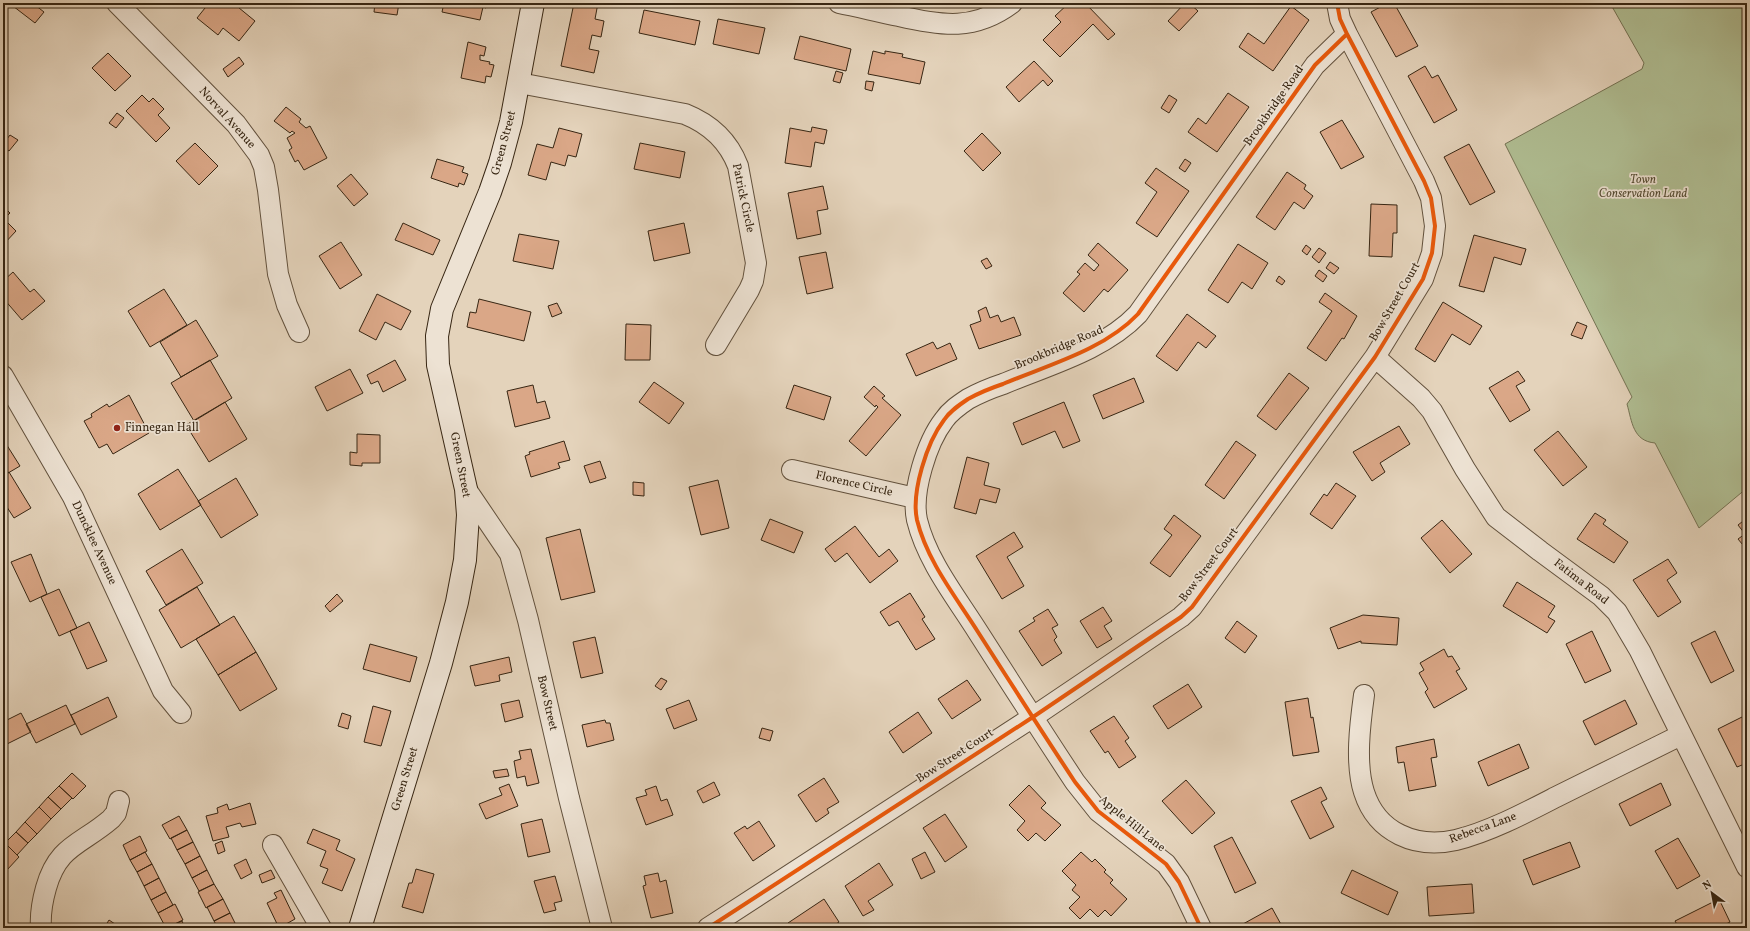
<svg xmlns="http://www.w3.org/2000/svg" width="1750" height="931" viewBox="0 0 1750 931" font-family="Vollkorn,serif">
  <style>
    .green { fill: #b0be93; stroke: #747253 }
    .building { fill: #daa787; stroke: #372613 }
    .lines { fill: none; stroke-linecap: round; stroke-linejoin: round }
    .street-casing { stroke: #62513d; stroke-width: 22 }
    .secondary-casing { stroke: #372613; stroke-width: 24 }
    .street { stroke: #ede2d3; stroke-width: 20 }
    .secondary { stroke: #ede2d3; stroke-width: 22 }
    .cycleway-casing { stroke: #ede2d3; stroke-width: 6 }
    .cycleway { stroke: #e8590c; stroke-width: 4 }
    .poi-dot { fill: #8f2418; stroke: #ede2d3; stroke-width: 1.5 }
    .labels { text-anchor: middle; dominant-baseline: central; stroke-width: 3.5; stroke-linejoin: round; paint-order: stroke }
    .street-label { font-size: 12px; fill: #372613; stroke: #ede2d3 }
    .park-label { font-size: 12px; font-style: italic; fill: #554c33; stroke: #ede2d3 }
    .poi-label { font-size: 12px; fill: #372613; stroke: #ede2d3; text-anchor: start }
  </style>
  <rect width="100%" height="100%" fill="#e4d3bb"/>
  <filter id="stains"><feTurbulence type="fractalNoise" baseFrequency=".005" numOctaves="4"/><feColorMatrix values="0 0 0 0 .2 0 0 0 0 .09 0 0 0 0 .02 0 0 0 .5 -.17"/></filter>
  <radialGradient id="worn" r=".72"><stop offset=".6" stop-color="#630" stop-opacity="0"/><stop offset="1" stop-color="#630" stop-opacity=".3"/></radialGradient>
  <path class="green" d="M1610 3H1747V488L1699 528 1655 443C1633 441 1632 422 1627 404L1632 397 1505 144 1642 69 1644 63Z"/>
  <path class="building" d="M9 3H37L35 5 44 12 35 23Z
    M209 3H233L255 21 239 41 223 28 218 35 197 18Z
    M375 3H399L397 15 374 12Z
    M444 3H487L486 8 483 7 480 20 442 12Z
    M574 3H598L595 19 604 21 601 37 592 35 589 49 599 51 594 73 561 66Z
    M1069 3H1085L1115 34 1108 40 1093 24 1060 57 1043 40 1061 22 1055 16Z
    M1185 3H1189L1198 11 1179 31 1168 21Z
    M1388 3H1394L1418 46 1396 57 1371 12Z
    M1291 6 1309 20 1273 71 1239 47 1248 33 1264 44Z
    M644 10 700 21 695 45 639 33Z
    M718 19 765 28 759 54 713 44Z
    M800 36 851 49 846 71 794 59Z
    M468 42 486 47 484 56 480 55V60L490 62 489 64 494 65 491 77 486 76 485 83 461 78Z
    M873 51 885 54V51L903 54 902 57 925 62 920 84 868 74Z
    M108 53 131 76 115 91 92 68Z
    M239 57 244 64 228 77 223 69Z
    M1034 61 1053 81 1048 86 1043 80 1019 102 1006 87Z
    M1425 66 1432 78 1438 75 1457 110 1434 123 1408 76Z
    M836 71 843 73 840 83 833 81Z
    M866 81 874 82 872 91 865 89Z
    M1228 93 1249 107 1217 152 1188 132 1198 118 1206 124Z
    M142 95 149 102 153 98 164 109 158 115 170 128 156 142 126 111Z
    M1169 95 1177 100 1169 113 1161 108Z
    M286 107 301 119 299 122 306 128 310 126 327 158 304 170 298 160 295 162 289 150 292 148 287 138 295 133 292 131 290 133 274 121Z
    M117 113 124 118 116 128 109 123Z
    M1342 120 1364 157 1341 169 1320 132Z
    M812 127 827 130 824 144 815 142 811 167 785 163 790 128 811 132Z
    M559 128 582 134 576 157 568 155 565 166 551 162 546 180 528 175 537 144 553 148Z
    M982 133 1001 153 983 171 964 151Z
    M10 135 18 140 9 151 3 147V144Z
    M195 143 218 166 199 185 176 161Z
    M640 143 685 152 680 178 634 169Z
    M1469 144 1495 192 1470 205 1444 157Z
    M437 159 464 167 462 172 468 174 464 185 459 183 458 187 431 178Z
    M1185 159 1191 163 1185 172 1179 168Z
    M1156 168 1189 191 1157 237 1136 223 1157 192 1145 183Z
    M1287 172 1306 185 1304 189 1313 196 1304 209 1294 202 1275 230 1256 217Z
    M351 174 368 194 354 206 337 186Z
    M823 186 828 209 817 211 821 234 797 239 788 193Z
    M1371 204 1397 205V233H1393L1392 257 1369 256Z
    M3 206 10 213 4 219 16 231 3 245Z
    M403 223 440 240 433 255 395 240Z
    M684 223 690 253 654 261 648 231Z
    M519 234 559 241 553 269 513 261Z
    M1474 235 1526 249 1521 265 1494 257 1484 292 1459 286Z
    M341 242 362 275 340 289 319 256Z
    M1098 243 1128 270 1108 292 1104 289 1084 312 1063 293 1080 274 1077 272 1085 263 1094 271 1099 265 1088 255Z
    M1238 244 1268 263 1252 289 1242 282 1228 303 1208 290Z
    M1306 245 1311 249 1307 255 1302 251Z
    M1319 248 1326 253 1319 263 1312 257Z
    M826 252 833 288 807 294 799 257Z
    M987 258 992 266 986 269 981 261Z
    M1330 262 1339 268 1334 274 1326 268Z
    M1319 270 1327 276 1323 282 1315 276Z
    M13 272 30 292 34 289 45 301 22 320 3 298V281Z
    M1279 276 1285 281 1282 285 1276 281Z
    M164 289 187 325 150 347 128 311Z
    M1325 293 1357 316 1344 339 1342 338 1326 361 1307 348 1332 311 1319 302Z
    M377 294 411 311 401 330 385 322 376 340 359 331Z
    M479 299 531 312 524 341 467 327 470 312 476 313Z
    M1443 302 1482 326 1470 345 1452 334 1435 362 1415 349Z
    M557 303 562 313 552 317 548 306Z
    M986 307 990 318 998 315 1001 322 1014 317 1021 335 979 349 970 325 981 321 978 311Z
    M1187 314 1216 336 1206 348 1198 342 1177 371 1156 356Z
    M196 320 218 356 181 377 160 342Z
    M1577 322 1587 326 1582 339 1571 335Z
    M626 324 651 325 650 360H625Z
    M933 342 937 349 950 343 957 359 916 376 906 354Z
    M210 360 232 398 194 421 171 383Z
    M395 360 406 380 383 392 378 381 371 384 367 375Z
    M350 369 363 393 327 411 315 387Z
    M1518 371 1525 381 1516 386 1530 410 1510 422 1489 388Z
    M1289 373 1309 388 1276 430 1257 416Z
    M1134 378 1144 402 1103 419 1093 395Z
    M654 382 684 403 669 424 639 402Z
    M533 385 537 403 545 401 550 418 515 427 507 391Z
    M794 385 831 397 824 420 786 408Z
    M874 386 885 396 882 398 901 415 866 456 849 441 878 407 876 405 875 407 864 397Z
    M129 395 149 433 113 454 107 444 99 448 84 421 92 417 91 414 107 404 109 407Z
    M225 402 247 439 209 462 186 425Z
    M1064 402 1080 441 1063 448 1055 431 1022 445 1013 423Z
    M1399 426 1410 444 1380 463 1385 472 1372 481 1353 452Z
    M1558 431 1587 467 1563 486 1534 450Z
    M357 434 380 435V463H362V466L350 465V452L357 453Z
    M3 439 20 466 3 476Z
    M564 441 570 460 558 463 560 468 531 477 525 456 530 454 529 452Z
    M1236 441 1256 455 1224 499 1205 485Z
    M967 457 989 463 984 485 1000 489 996 503 980 499 976 514 954 508Z
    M600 461 606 478 590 483 584 466Z
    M178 469 201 505 160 530 138 494Z
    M9 472 31 508 14 518 3 501V476Z
    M236 478 258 515 221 538 198 501Z
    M718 480 729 528 701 535 689 487Z
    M633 482 644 483V496L633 495Z
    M1336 483 1356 496 1332 529 1310 514 1324 494 1327 496Z
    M1595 513 1606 520 1603 524 1628 542 1614 563 1577 539Z
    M1174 515 1201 536 1170 577 1150 563 1172 535 1164 529Z
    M1747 518V550L1738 539 1745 534 1738 525Z
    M770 519 803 532 794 553 761 540Z
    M1442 520 1472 554 1450 573 1421 538Z
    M855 526 879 557 889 549 898 561 870 583 847 553 835 562 825 549Z
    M580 529 595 592 561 600 546 538Z
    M1014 532 1023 547 1007 557 1024 586 1002 599 976 556Z
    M182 549 203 583 166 605 146 571Z
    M31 554 47 594 30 602 11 562Z
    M1668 559 1677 573 1667 580 1681 602 1658 617 1633 580Z
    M1517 582 1555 606 1548 617 1555 621 1547 633 1503 606Z
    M197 587 220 625 181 648 159 610Z
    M59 589 77 628 59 636 41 597Z
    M910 593 925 617 922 619 935 639 916 650 898 621 889 626 880 612Z
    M337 594 343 601 330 612 325 606Z
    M1103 607 1112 621 1104 626 1112 639 1097 648 1080 621Z
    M1048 609 1058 625 1052 628 1057 637 1054 640 1062 653 1042 666 1019 631 1035 621 1033 618Z
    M1363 615 1399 618 1397 645 1361 643V641L1338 649 1330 628Z
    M234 616 256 652 218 675 196 639Z
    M1237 621 1257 636 1245 653 1225 638Z
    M89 622 107 661 87 669 70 631Z
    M1592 631 1611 671 1585 683 1566 644Z
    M1715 631 1734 671 1711 683 1691 643Z
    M595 637 603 673 581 678 573 642Z
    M370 644 417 657 410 682 363 669Z
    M1444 649 1448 657 1452 656 1460 669 1456 671 1467 689 1434 708 1425 692 1428 689 1419 673 1424 670 1420 663Z
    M256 652 277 689 240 711 218 675Z
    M509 657 512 672 499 675 500 681 475 686 470 666Z
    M661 678 667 681 661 690 655 686Z
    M967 680 981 700 952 719 938 699Z
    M1188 684 1202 707 1168 729 1153 706Z
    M108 697 117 717 81 735 71 715Z
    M1308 698 1311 718 1313 717 1319 752 1293 756 1285 702Z
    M519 700 523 717 505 722 501 704Z
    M689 700 697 720 674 729 666 709Z
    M1625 700 1637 724 1595 745 1583 721Z
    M66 705 75 724 36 743 26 724Z
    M373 706 391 711 381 746 364 742Z
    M918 712 932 733 903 753 889 732Z
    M21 713 31 732 3 746V722Z
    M342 713 351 716 348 729 338 726Z
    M1114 716 1129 738 1125 741 1136 757 1119 768 1108 751 1105 753 1090 731Z
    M1742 717 1747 728V763L1737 767 1718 729Z
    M605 720 606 723H610L614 740 587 747 582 725Z
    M762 728 773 731 770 741 759 738Z
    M1434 739 1437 757 1431 758 1436 786 1409 791 1404 762 1398 763 1396 747Z
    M1519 744 1529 768 1488 786 1478 762Z
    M531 749 539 783 527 786 525 776 517 778 514 761 521 759 519 751Z
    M507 769 509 776 495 778 493 771Z
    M72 773 86 786 73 799 59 786Z
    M824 778 839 802 827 809 829 813 816 822 798 795Z
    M1186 780 1215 813 1192 834 1162 801Z
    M714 782 720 795 703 803 697 791Z
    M1661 783 1671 805 1630 826 1619 804Z
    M509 784 518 806 486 819 479 804 502 795 499 788Z
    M1029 785 1046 803 1041 808 1061 825 1045 841 1036 833 1028 841 1017 830 1025 821 1009 805Z
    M59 786 72 798 61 809 48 797Z
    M656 786 661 801 667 799 673 815 646 825 636 798 647 795 645 790Z
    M1321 787 1327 799 1321 802 1334 827 1310 839 1291 801Z
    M48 797 61 809 51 819 39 807Z
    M250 803 256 824 242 827 240 823 226 827 229 837 213 841 206 816 218 813 217 808 227 804 229 810Z
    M39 807 51 819 37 834 25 822Z
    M945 814 967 847 945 862 923 828Z
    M179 816 187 830 170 839 162 825Z
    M542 819 550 852 528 857 521 824Z
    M759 821 775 846 753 861 734 833 745 826 747 829Z
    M25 822 37 834 28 843 16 832Z
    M313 829 340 840 336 850 355 859 342 891 322 883 328 869 320 866 326 851 307 843Z
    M187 830 193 842 177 850 171 838Z
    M16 832 28 843 17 855 5 843Z
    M140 836 147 851 130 860 123 845Z
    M1232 837 1256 883 1235 893 1214 846Z
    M1678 838 1700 876 1677 889 1655 851Z
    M222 841 225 851 218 854 215 844Z
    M193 842 200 856 185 864 177 850Z
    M1570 842 1580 867 1533 885 1523 860Z
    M5 843 19 857 7 870 3 866V845Z
    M145 852 152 864 137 872 130 860Z
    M925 852 935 872 921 879 912 859Z
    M1081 852 1092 862 1095 859 1106 870 1104 872 1113 880 1110 883 1127 899 1111 916 1105 910 1098 917 1090 909 1080 919 1069 908 1080 897 1072 890 1076 885 1062 871Z
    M200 856 207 870 192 878 185 864Z
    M246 859 252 873 241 879 234 865Z
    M879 863 893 885 868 901 874 910 863 916 845 886Z
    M152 864 159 878 144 886 137 872Z
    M416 869 434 874 423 913 402 907 409 883H412Z
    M207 870 214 884 199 891 192 878Z
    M271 870 275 878 262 883 259 875Z
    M1352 870 1398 892 1388 915 1341 893Z
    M658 873 660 882 666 880 673 913 651 918 643 886 646 885 644 876Z
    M555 876 562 901 554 903 556 910 544 913 534 881Z
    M159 878 166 892 151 900 144 886Z
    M214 884 223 899 206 908 198 892Z
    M1472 884 1474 913 1429 916 1427 887Z
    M281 890 295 919 279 928 267 903 277 898 274 893Z
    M166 892 173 905 158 913 151 900Z
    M223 899 230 913 214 921 207 907Z
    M824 899 839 922 830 928H791L788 923Z
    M1719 899 1730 922 1718 928H1679L1675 921Z
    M175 904 183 920 166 928 158 913Z
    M1272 908 1283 928H1245L1243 924Z
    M230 913 237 927 218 928 214 921Z
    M109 920 121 928H104Z
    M182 921 185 928H167Z
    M405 924 418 927V928H404Z"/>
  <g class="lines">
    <g class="street-casing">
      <path id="street" d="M117 3 236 124 259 155 264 167 268 190 278 274 287 305 299 332
        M839 3C859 7 879 12 899 16 942 26 975 31 1012 3
        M519 83 685 114C710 124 728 140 738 166L756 263 753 281 749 290 716 345
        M1375 357 1421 398 1432 411 1465 469 1496 517 1540 551 1601 596 1617 612 1640 651 1747 867
        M3 376 73 497 163 691 181 713
        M792 470 915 498
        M466 489 510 554 528 620 569 798 602 928
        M1364 695C1360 724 1355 764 1364 792 1377 833 1416 849 1456 840 1489 832 1525 813 1556 797 1598 776 1639 756 1681 735
        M273 845 321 928
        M41 928C40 914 42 902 46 888 58 845 81 845 111 819L116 813 119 801
        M708 928 1033 717 1181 617 1192 607 1375 357 1423 279 1432 253 1435 226 1431 198 1424 181 1347 34
        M1201 928 1179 882 1166 864 1098 811 1075 782C1042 732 1010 682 978 632 956 597 927 561 917 520 911 492 927 442 944 420 950 411 959 405 968 399 979 393 991 388 1003 384 1048 365 1104 350 1138 314L1315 65 1347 34 1340 19 1337 3"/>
    </g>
    <g class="secondary-casing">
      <path id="secondary" d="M360 928 441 663 457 602 465 560 468 515 466 489 438 365 437 336 442 309 490 192 500 163 511 122 533 3"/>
    </g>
    <use href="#street" class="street"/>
    <use href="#secondary" class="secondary"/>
    <g class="cycleway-casing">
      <path id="cycleway" d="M708 928 1033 717 1181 617 1192 607 1375 357 1423 279 1432 253 1435 226 1431 198 1424 181 1347 34
        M1201 928 1179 882 1166 864 1098 811 1075 782C1042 732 1010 682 978 632 956 597 927 561 917 520 911 492 927 442 944 420 950 411 959 405 968 399 979 393 991 388 1003 384 1048 365 1104 350 1138 314L1315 65 1347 34 1340 19 1337 3"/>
    </g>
    <use href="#cycleway" class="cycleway"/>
  </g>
  <circle class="poi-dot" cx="117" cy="428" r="4"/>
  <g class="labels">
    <g class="street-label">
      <text transform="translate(1274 106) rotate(-55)">Brookbridge Road</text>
      <text transform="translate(227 118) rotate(48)">Norval Avenue</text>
      <text transform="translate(504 143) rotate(-75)">Green Street</text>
      <text transform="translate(743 198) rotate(78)">Patrick Circle</text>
      <text transform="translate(1395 302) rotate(-60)">Bow Street Court</text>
      <text transform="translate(1059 348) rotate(-23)">Brookbridge Road</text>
      <text transform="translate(460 465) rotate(79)">Green Street</text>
      <text transform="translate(854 484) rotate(13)">Florence Circle</text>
      <text transform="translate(94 543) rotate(65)">Duncklee Avenue</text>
      <text transform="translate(1209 565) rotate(-53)">Bow Street Court</text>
      <text transform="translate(1581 582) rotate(38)">Fatima Road</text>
      <text transform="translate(547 703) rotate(77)">Bow Street</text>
      <text transform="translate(955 756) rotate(-33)">Bow Street Court</text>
      <text transform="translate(405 779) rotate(-73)">Green Street</text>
      <text transform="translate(1132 824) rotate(39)">Apple Hill Lane</text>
      <text transform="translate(1483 828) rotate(-20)">Rebecca Lane</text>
    </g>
    <g class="park-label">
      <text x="1643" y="180">Town<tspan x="1643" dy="14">Conservation Land</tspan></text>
    </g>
    <g class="poi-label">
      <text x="125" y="428">Finnegan Hall</text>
    </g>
  </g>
  <rect width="1750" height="931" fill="none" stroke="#e4d3bb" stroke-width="16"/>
  <rect x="4" y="4" width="1742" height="923" fill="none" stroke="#372613" stroke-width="2"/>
  <rect x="8" y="8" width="1734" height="915" fill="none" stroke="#372613"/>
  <g transform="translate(1712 893) rotate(328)" stroke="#ede2d3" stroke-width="3" paint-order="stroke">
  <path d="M0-3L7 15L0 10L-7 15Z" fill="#372613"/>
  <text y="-6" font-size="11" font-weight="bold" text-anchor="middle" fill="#372613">N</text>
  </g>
  <rect width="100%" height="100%" filter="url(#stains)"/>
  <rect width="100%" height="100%" fill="url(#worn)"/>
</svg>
